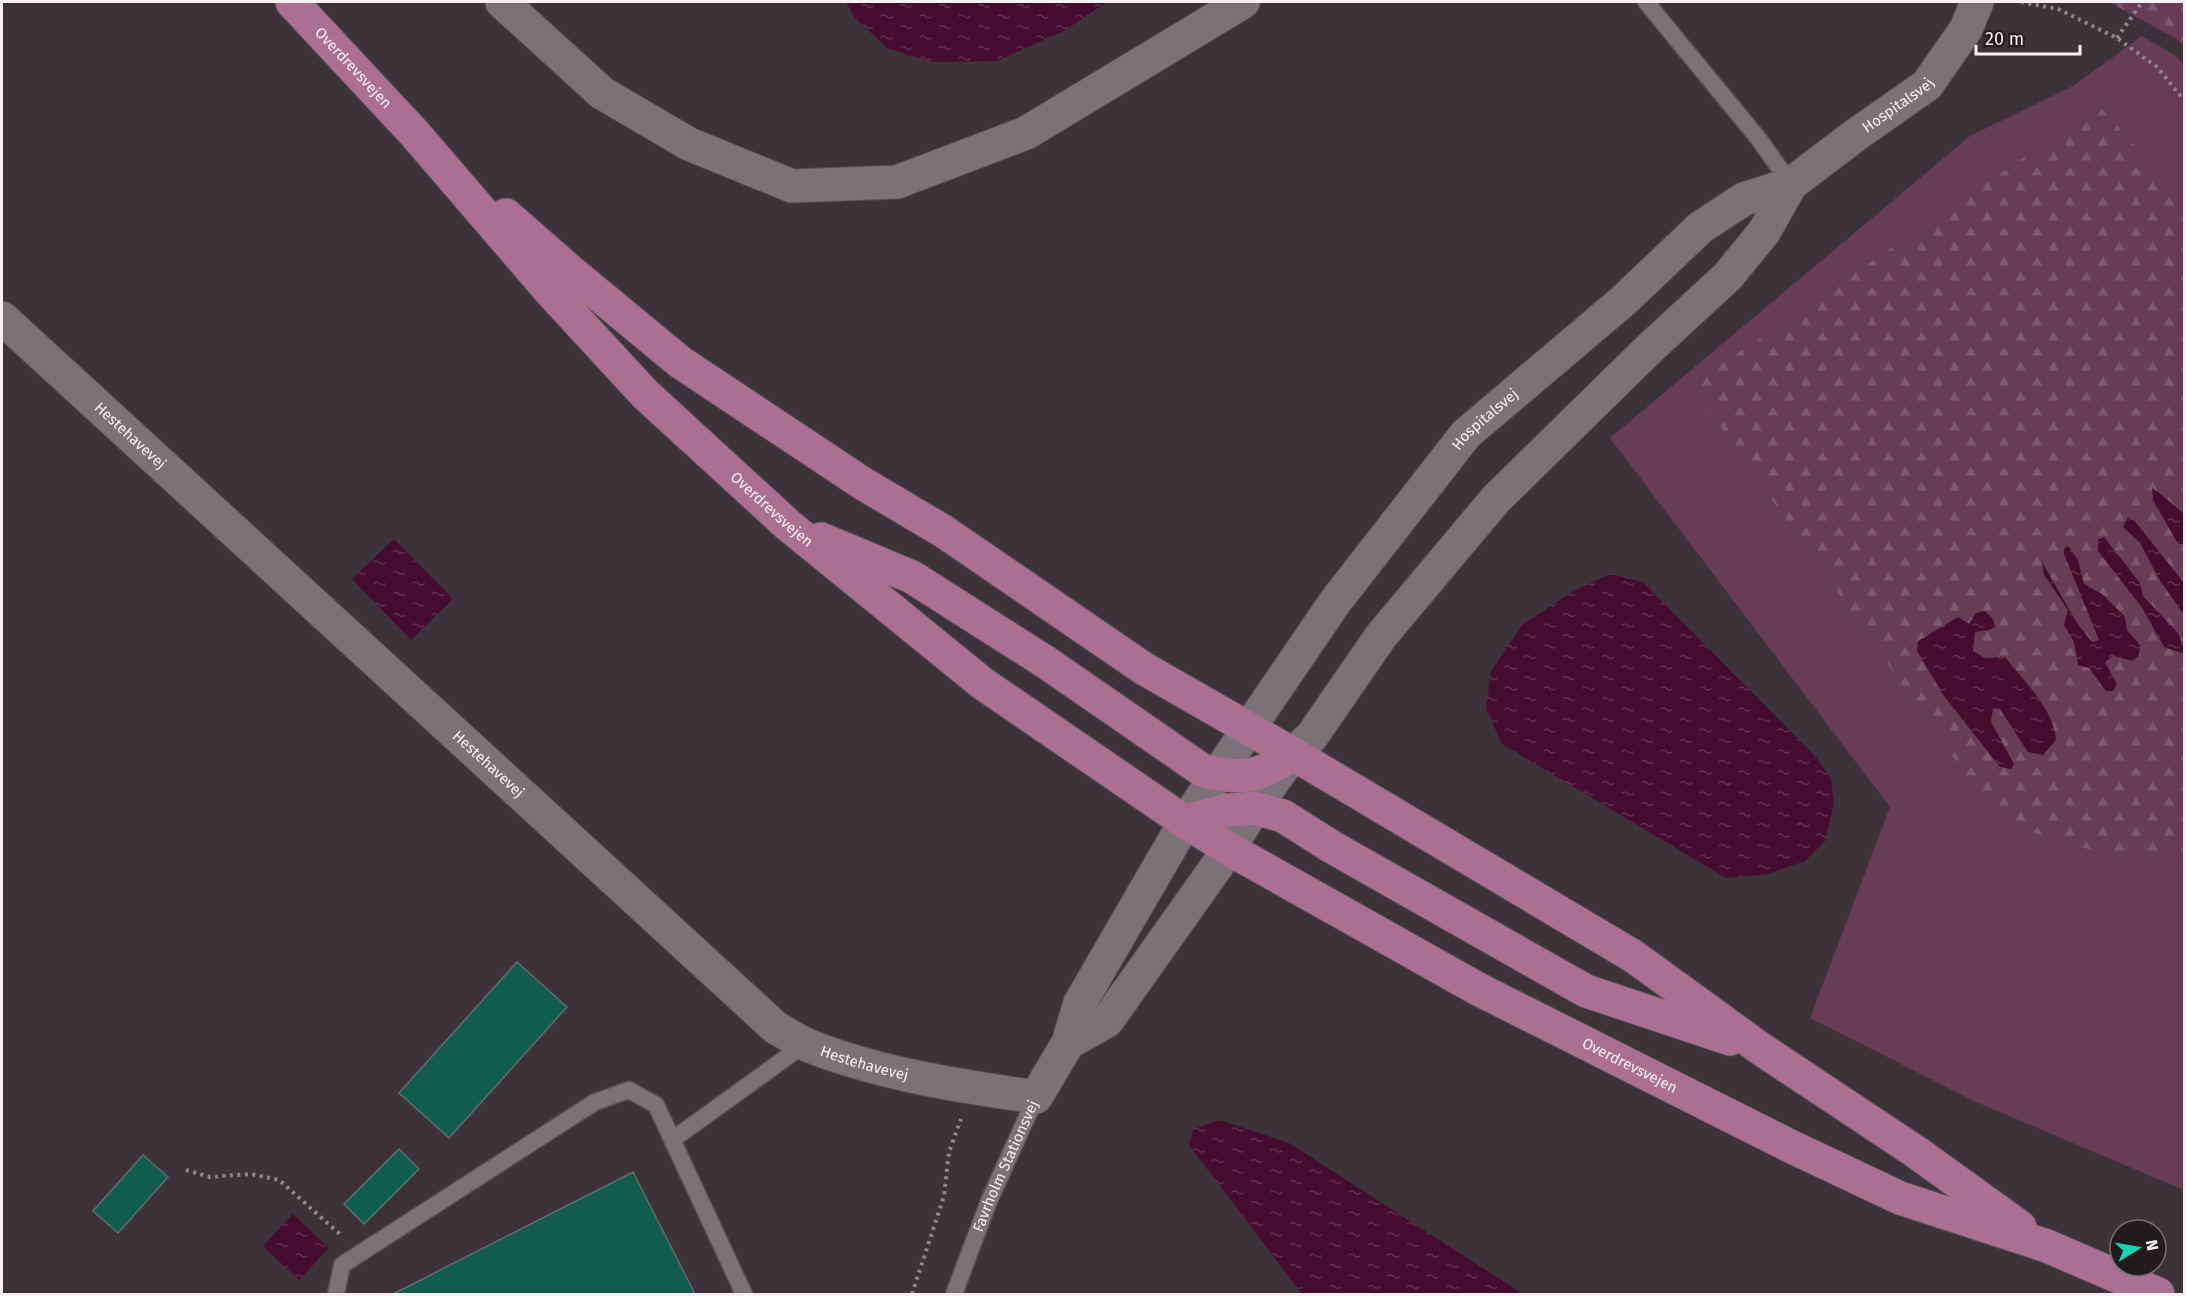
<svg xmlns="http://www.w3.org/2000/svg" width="2186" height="1296" viewBox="0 0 2186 1296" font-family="'Fira Sans',sans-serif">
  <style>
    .green { fill: #683c55 }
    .forest { fill: url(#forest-firs) }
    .water { fill: url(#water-ripples) }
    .building { fill: #115c4d; stroke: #626e6a; stroke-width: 1.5 }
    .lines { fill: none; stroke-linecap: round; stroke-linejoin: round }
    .service-casing { stroke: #564e52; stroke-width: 19 }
    .minor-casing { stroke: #564e52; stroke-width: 35 }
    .primary-casing { stroke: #564e52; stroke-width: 35 }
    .path { stroke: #8f878b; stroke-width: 4; stroke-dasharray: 3 4.5; stroke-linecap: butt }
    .service { stroke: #7c7177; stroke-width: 16 }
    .minor { stroke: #7c7177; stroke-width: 33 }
    .primary { stroke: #aa6f91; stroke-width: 33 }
    .labels { text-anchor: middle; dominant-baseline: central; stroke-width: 4.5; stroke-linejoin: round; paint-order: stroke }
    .street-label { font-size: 15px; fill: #f7f1f4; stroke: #201c1e }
  </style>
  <defs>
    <pattern id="forest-firs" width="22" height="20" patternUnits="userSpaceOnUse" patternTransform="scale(1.5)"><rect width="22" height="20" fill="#683c55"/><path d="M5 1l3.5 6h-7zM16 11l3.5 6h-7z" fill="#7e596e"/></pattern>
    <pattern id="water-ripples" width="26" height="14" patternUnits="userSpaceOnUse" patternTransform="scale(1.5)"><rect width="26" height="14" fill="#440d30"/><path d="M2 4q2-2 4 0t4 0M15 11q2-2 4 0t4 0" fill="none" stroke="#60314f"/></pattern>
  </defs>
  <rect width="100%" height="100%" fill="#3c3237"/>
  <path class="green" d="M2142 36 2176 56 2184 66V1190L1976 1102 1810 1018 1890 807 1610 438 1970 136 2073 86Z"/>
  <path class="forest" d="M2109 2H2184V45L2175 38Z
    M2099 106 2184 199V855L2095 851 2000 823 1691 385Z"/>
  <path class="water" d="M846 2H1107L1064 31 997 61 932 62 887 48 855 18Z
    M2152 487 2182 512 2184 518V544H2178L2153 500Z
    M2128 517 2134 520 2184 583V615L2159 579 2140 543 2123 527Z
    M2104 537 2140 583 2143 596 2178 633 2184 650 2182 653 2164 647 2143 609 2098 551V539Z
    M394 539 453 599 411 640 352 579Z
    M2068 546 2078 560 2084 584 2102 594 2125 617 2127 630 2140 645 2139 655 2133 661 2113 656 2105 662 2117 684 2113 691H2106L2089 668 2078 665 2074 642 2064 625 2068 610 2044 575 2042 562 2077 623 2092 642 2099 640 2064 554V549Z
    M1610 574 1643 582 1815 756 1831 779 1834 803 1825 841 1805 861 1768 874 1726 878 1502 744 1486 709 1491 671 1522 625 1572 592Z
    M1985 611 1993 619 1995 627 1989 630 1975 632 1973 651 1985 658 2005 657C2023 680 2054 709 2056 740L2043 755 2028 752 2000 709 1993 708 1991 722 2014 764 2011 769 2000 767 1944 696 1917 651 1918 641 1958 617 1969 624 1976 613Z
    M1220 1120 1289 1143 1523 1294H1302L1189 1145 1193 1129Z
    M293 1214 329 1248 299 1280 263 1246Z"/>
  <path class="building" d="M517 962 567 1007 449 1138 399 1093Z
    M399 1149 419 1169 364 1224 344 1204Z
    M143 1155 168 1177 118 1233 93 1211Z
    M633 1172 695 1294H393Z"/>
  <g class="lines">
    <g class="service-casing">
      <g id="service">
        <path d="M1646 2 1758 138 1791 184"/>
        <path d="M672 1140 805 1044"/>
        <path d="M336 1294 342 1265 595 1102 629 1090 656 1105 744 1294"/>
        <path id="s1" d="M954 1294 989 1201 1036 1097"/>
      </g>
    </g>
    <g class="minor-casing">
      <g id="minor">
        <path d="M502 2 602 93 689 144 792 186 897 182 1026 133 1243 2"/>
        <path id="s2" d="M2 318 775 1027C785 1033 796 1040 807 1045 879 1074 959 1086 1036 1097L1068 1043 1080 1003 1185 822 1335 602 1466 434 1623 301 1701 227 1744 199 1791 184 1857 134 1927 85 1966 29 1977 2"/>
        <path d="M1068 1043 1107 1021 1229 849 1254 808 1293 754 1312 736 1381 636 1496 499 1649 349 1728 276 1764 232 1791 184"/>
      </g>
    </g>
    <g class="primary-casing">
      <g id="primary">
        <path id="s3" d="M292 2 415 134 550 291 645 394 788 525 982 683 1185 822 1229 849 1478 989 1790 1146 1900 1198 2047 1246 2158 1294"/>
        <path d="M506 215 570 271 680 362 862 483 943 531 1143 668 1293 754 1633 956 1761 1049 1916 1152 2020 1227"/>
        <path d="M821 539 912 577 1047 663 1202 770C1241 781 1260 777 1293 754"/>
        <path d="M1185 822 1226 810 1254 808 1283 816 1332 847 1586 991 1730 1039"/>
      </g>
    </g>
    <path class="path" d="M2021 2 2058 9 2117 38 2157 67 2184 100
      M2117 38 2142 2
      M186 1170 210 1177 251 1174 279 1180 342 1236
      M912 1294 944 1196 949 1152 961 1119"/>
    <use href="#service" class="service"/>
    <use href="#minor" class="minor"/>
    <use href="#primary" class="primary"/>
  </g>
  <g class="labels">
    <g class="street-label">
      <text stroke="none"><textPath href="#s3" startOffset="90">Overdrevsvejen</textPath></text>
      <text stroke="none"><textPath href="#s2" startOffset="2661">Hospitalsvej</textPath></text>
      <text stroke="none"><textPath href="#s2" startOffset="2138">Hospitalsvej</textPath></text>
      <text stroke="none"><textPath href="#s2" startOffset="174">Hestehavevej</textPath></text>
      <text stroke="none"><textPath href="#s3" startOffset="699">Overdrevsvejen</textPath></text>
      <text stroke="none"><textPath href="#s2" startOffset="660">Hestehavevej</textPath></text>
      <text stroke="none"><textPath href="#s2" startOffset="1146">Hestehavevej</textPath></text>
      <text stroke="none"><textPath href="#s3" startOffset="1725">Overdrevsvejen</textPath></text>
      <text stroke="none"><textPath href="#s1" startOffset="138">Favrholm Stationsvej</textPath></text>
    </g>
  </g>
  <rect width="2186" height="1296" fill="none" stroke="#f7f1f4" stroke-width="6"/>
  <g transform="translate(2138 1248) rotate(79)"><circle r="28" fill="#201c1e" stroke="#767174" stroke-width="1.5"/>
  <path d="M0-4.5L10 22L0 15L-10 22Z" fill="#15d5b3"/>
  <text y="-9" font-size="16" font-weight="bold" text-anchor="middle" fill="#f7f1f4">N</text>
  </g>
  <path d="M1976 45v9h104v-9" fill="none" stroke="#f7f1f4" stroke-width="3"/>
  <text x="1985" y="45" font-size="18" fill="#f7f1f4" stroke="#201c1e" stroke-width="4.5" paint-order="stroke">20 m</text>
</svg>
